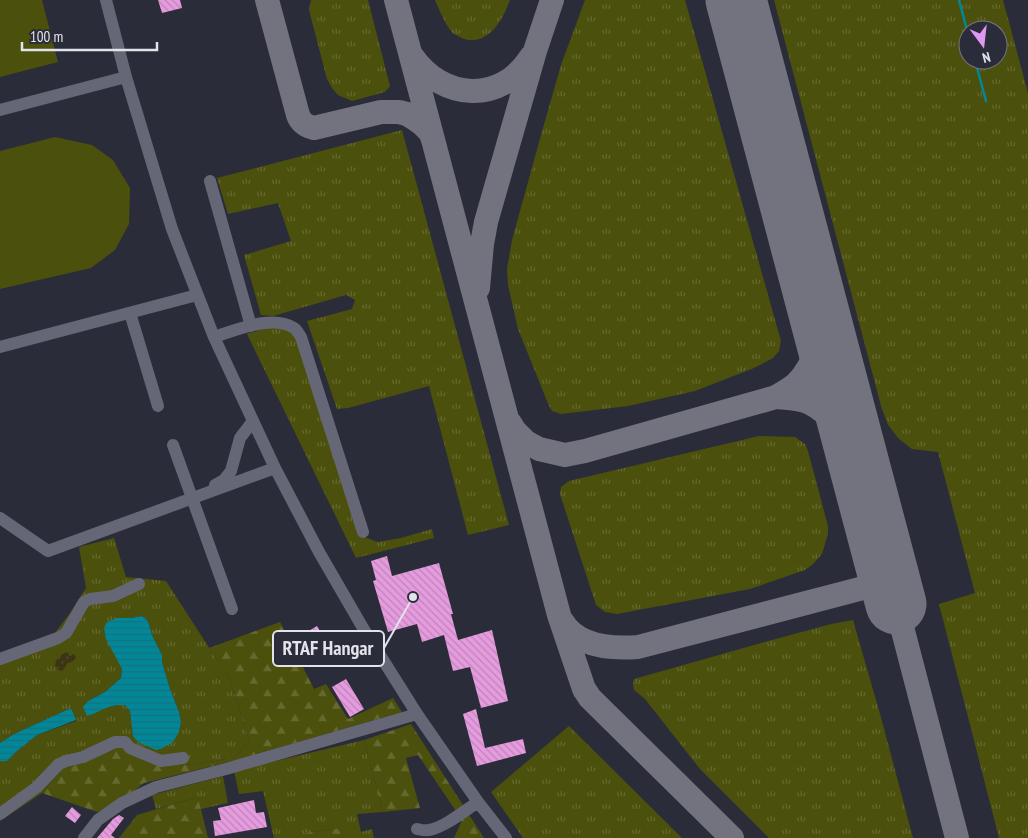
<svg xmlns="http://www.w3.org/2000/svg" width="1028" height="838" viewBox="0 0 1028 838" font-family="'PT Sans Narrow',sans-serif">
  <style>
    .grass { fill: url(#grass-tufts); fill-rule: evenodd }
    .forest { fill: url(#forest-firs) }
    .sand { fill: url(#sand-dots) }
    .garden { fill: #4b500c }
    .water { fill: url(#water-rules) }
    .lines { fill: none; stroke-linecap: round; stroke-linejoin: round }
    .stream { stroke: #018798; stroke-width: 2.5 }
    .taxiway { stroke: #72737e; stroke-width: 24 }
    .runway { stroke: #72737e; stroke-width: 61 }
    .building { fill: url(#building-back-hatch) }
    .minor { stroke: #666776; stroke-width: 12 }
    .leader { fill: none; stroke: #e2e3eb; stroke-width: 2 }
    .callout-dot { fill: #e2e3eb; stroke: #2b2c39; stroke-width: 2 }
    .callout { fill: #2b2c39; stroke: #e2e3eb; stroke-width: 2 }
    .callout-label { font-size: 20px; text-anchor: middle; font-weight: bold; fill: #e2e3eb }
  </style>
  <defs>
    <pattern id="grass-tufts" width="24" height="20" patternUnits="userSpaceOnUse" patternTransform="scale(1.25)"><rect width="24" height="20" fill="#4b500c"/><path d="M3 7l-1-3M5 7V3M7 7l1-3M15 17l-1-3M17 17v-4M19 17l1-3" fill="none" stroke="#656930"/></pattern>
    <pattern id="forest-firs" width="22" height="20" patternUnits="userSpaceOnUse" patternTransform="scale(1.25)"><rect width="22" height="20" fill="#4b500c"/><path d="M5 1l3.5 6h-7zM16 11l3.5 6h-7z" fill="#656930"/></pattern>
    <pattern id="sand-dots" width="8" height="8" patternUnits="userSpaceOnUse" patternTransform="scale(1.25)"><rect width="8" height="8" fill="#3d3414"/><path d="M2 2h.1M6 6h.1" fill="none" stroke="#50482b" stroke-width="1.8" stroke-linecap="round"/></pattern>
    <pattern id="water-rules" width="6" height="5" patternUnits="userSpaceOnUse" patternTransform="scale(1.25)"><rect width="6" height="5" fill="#018798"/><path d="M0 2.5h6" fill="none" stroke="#18707b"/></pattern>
    <pattern id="building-back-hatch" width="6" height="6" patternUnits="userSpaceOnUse" patternTransform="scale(1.25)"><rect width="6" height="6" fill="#e59bde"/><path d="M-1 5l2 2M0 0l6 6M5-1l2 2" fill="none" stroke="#bd85b8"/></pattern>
  </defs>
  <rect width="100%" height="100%" fill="#2b2c39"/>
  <path class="grass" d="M311 0H368L390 86 385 92 352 101 338 95 332 88 327 79 309 10Z
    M435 0H510C507 7 504 15 500 21 490 37 475 46 458 36 456 35 452 33 451 31 445 24 439 9 435 0Z
    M585 0H685L781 341 779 351 773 358 754 368 695 391 628 406 561 414 552 411 549 406 518 329 508 285 507 269 512 240 541 135 561 65Z
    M774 0H1003L1028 93V838H999L939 604 975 593 938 452 912 449 899 439 888 425 881 406ZM968 30H998V60H968Z
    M402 130 509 525 468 535 429 386 348 408 337 409 307 321 352 309 355 300 346 295 273 316 261 315 244 255 291 241 278 203 228 214 217 178Z
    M273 326 297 333 364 537 378 542 401 538 432 529 434 538 356 558 247 334Z
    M759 436 795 437 805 444 808 451 828 526V534L822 554 813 564 805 570 750 589 617 614 605 612 596 605 560 494 561 487 569 481Z
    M114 538 126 577 166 581 230 680 249 740 236 757 194 765 155 763 65 765 42 793 0 821V761H7L17 751 37 735 76 721 71 708 14 734 0 743V655L51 638 70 613 86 588 79 547ZM142 616 148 621 152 635 162 655V662L170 689 179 712 181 722 179 732 131 720 130 711 125 705H118L105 707 88 701 105 692 121 678 122 669 116 656 117 618H131Z
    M853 620 882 721 913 838H769L700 769 645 699 634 690 633 684 634 679 772 640 831 624Z
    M569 726 682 838H523L491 792Z
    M364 740 383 812 357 814 361 832 372 829 374 838H343L340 828 304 833V838H274L263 791 239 794 234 771Z
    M223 776 228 803 201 809 198 797 156 809 152 795Z"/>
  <path class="forest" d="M280 622 314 689 326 684 348 719 393 698 402 712 237 760 144 783 115 806 97 812 42 793 65 765 120 746 155 763 194 765 236 757 249 740 230 680 209 648Z
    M411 724 484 838H454L462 820 418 755 406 758 420 808 383 812 364 740Z
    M198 797 208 838H119L137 815Z
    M340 828 343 838H304V833Z"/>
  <path class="sand" d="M67 652 70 656 74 654 76 658 73 661 66 664V666L62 671 57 669 55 665 56 661 57 659H60C60 655 64 653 67 652Z"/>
  <path class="garden" d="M0 0H42L58 62 0 77Z
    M55 137 92 145 113 160 130 188 129 224 115 250 91 268 0 289V151Z"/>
  <path class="water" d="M142 616 148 621 152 635 162 655V662L170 689 179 712 181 722 179 732 173 742 163 748 156 750 138 742 133 736 130 711 125 705C108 704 102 711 87 716L83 707 88 701 105 692 121 678 122 669 106 639 104 628 107 622 117 618H131Z
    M71 708 76 720 37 735 17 751 7 761H0V743L14 734Z"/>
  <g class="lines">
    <path class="stream" d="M959 0 968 34
      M975 60 986 101"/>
    <path class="taxiway" d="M267 0 298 115C301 123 306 126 314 128L381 112H399L407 114 415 119 423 125 431 133 432 137
      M396 0 559 615 584 689 590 698 732 838
      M412 56C443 101 501 104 531 57
      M478 288 482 244 486 222 535 51 552 0
      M776 397C787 398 801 398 810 403 832 414 847 437 858 458
      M510 423 515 431 526 442 539 449 565 455 585 451 776 397C783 393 790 389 796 384 821 359 818 335 816 302
      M896 604 957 838
      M562 621C577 647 611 649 638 647L890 581"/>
    <path class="runway" d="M736 0 896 604"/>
  </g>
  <path class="building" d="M158 0H180L182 8 162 13Z
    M387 556 392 576 439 563 453 614H451L458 640 492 630 508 701 481 708 470 667 453 671 444 635 422 642 417 624 388 632 373 581 376 580 371 561Z
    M317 626 336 658 321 667 302 635Z
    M346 679 364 709 350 717 332 687Z
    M476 709 485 748 523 739 526 753 477 766 463 714Z
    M254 800 256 813 264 812 267 827 215 836 213 821 221 820 218 808Z
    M72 807 81 815 75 823 65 816Z
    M119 815 124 818 111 835 115 838H97L113 819Z"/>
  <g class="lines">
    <path class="minor" d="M106 0 126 77 172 229 214 337 275 468 319 552 363 628 417 714 478 802 506 838
      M0 110 126 77
      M210 181 251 326
      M130 313 158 406
      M214 337C236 330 273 314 294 328 297 330 299 334 301 337L363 532
      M0 347 197 295
      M173 445 232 609
      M215 485 224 480 231 471 240 438 253 421
      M0 518 48 551 275 468
      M0 659 58 638 66 633 84 602 90 599 113 596 139 584
      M0 814 37 787 59 764 66 761 83 757 115 742H125L130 748 161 761 183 758
      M417 829C421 830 425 831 429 830 445 827 464 811 478 802
      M84 838 98 820 122 803 156 787 226 769 417 714"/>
  </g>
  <path class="leader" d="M413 597L384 648"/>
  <circle class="callout-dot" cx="413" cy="597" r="5"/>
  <rect class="callout" x="273" y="631" width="111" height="35" rx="5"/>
  <g class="callout-label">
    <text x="328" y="655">RTAF Hangar</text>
  </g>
  <g transform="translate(983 45) rotate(165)"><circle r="24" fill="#2b2c39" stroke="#747580"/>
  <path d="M0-4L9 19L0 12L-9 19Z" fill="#de98f2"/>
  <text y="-8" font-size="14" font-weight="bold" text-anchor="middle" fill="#e2e3eb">N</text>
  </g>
  <path d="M22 42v8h135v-8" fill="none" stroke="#e2e3eb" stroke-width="2.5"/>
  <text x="30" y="42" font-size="15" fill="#e2e3eb" stroke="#2b2c39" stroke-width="4" paint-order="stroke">100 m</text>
</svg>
